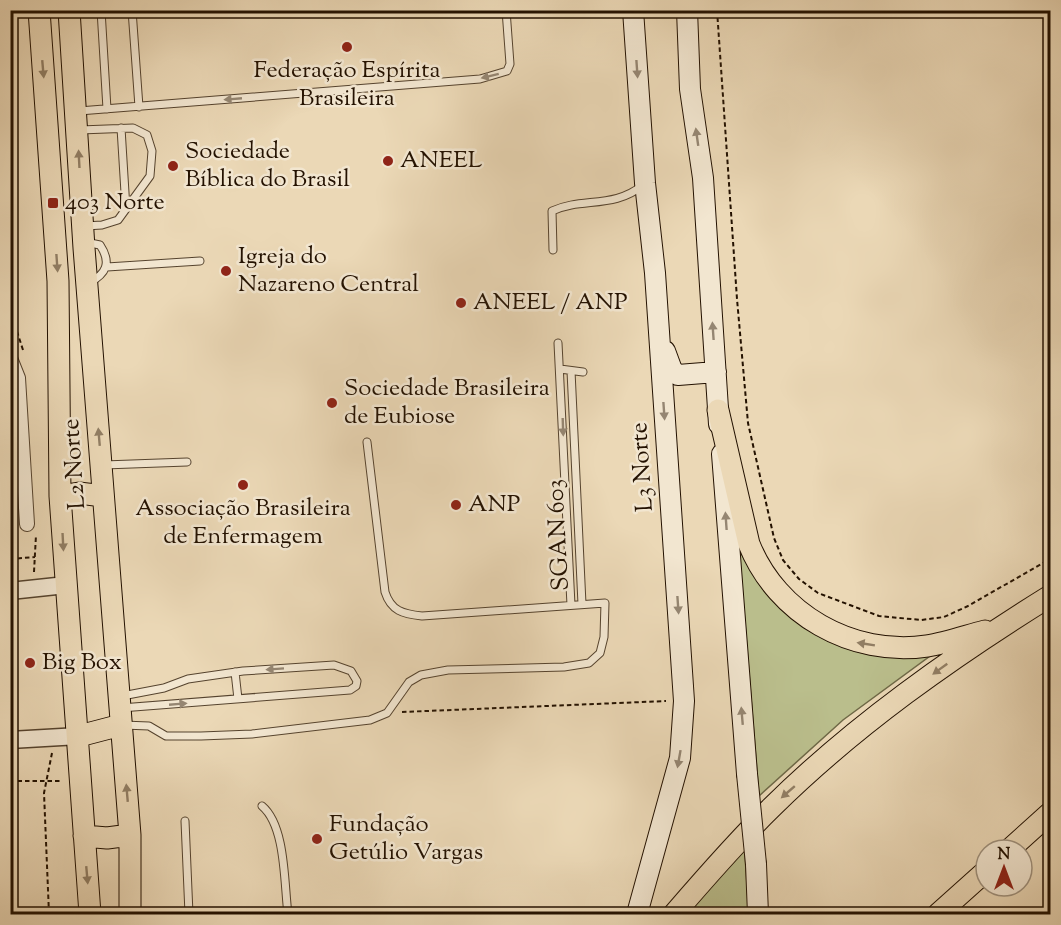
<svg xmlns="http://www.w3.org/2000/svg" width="1061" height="925" viewBox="0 0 1061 925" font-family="'Sorts Mill Goudy',serif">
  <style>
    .green { fill: #babe8c; stroke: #6e6846; stroke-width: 1.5 }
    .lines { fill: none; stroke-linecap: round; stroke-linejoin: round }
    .service-casing { stroke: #55432e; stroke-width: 9 }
    .minor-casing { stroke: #55432e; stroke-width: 16 }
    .tertiary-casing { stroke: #55432e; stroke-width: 19 }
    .secondary-casing { stroke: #231100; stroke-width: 22 }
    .primary-casing { stroke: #231100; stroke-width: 23 }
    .path { stroke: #231100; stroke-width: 2; stroke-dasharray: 4.5 3; stroke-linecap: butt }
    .service { stroke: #f2e6d0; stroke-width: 7 }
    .minor { stroke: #f2e6d0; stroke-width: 14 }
    .tertiary { stroke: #f2e6d0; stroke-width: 16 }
    .secondary { stroke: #f2e6d0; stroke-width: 20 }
    .primary { stroke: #ebd8b6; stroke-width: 21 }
    .secondary-bridge-casing { stroke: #231100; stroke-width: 22; stroke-linecap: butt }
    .secondary-bridge { stroke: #f2e6d0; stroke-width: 20 }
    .oneway { fill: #917e64 }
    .oneway2 { fill: #958672 }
    .poi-dot { fill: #8f2418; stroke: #f2e6d0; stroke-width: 2 }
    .labels { text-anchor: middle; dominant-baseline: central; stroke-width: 5; stroke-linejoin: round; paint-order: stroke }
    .poi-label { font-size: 24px; fill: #231100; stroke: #f2e6d0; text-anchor: start }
    .street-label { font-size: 24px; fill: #231100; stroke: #f2e6d0 }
  </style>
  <rect width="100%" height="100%" fill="#ebd8b6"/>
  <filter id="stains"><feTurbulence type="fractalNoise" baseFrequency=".00333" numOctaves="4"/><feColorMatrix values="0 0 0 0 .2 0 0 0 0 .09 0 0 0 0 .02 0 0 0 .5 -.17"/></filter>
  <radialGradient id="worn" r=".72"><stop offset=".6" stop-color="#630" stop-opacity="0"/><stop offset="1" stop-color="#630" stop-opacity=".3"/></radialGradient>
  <path class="green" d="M739 550 757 580 822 633 945 645 843 720 759 796Z
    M744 842 749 914H679Z"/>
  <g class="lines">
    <g class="service-casing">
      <path id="service" d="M101 10 107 109
        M132 10 139 107
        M79 111 480 79 507 71 510 64 506 10
        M121 128 126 209
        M80 130 133 128 147 135 152 151 150 176 118 220 102 225 85 226
        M85 242 100 245C112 263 106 274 89 283
        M553 250 552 211C582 197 614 209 643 185
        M107 267 200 261
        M558 343 571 605
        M560 369 583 372
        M571 371 582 604
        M104 465 187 462
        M235 672 238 699
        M121 708 350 690 356 686 357 681 351 671 334 665 243 671 188 679 164 688 122 696
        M123 725 149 726 166 736H201L252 734 370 720 387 713 409 682 421 675 448 670 564 667 589 663 600 653 604 637 605 603 422 616C403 614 391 611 385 592L367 442
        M262 806C286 826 284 884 288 914
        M185 821 189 914"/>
    </g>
    <g class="minor-casing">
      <path id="minor" d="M10 358 18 378 27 524"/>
    </g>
    <g class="tertiary-casing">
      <path id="tertiary" d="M10 591 66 585
        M10 740 79 736"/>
    </g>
    <g class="secondary-casing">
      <path id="secondary" d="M633 10 645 183 655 273 684 701 680 758 637 914
        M687 10 690 89 703 178 719 424
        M665 351 672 370 678 375 716 372
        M722 454 747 774
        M756 864 758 914"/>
    </g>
    <g class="primary-casing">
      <path id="primary" d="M39 10 58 281 60 496 90 914
        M69 10 84 248 130 835V914
        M718 410 749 544C777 614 852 657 927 646 946 643 966 636 985 631
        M60 496 79 493 103 496
        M79 736 121 725
        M84 836 107 838 130 835
        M1009 850 1050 813
        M674 914C705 878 737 841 772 807 855 725 952 657 1050 596
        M938 914 986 871"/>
    </g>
    <path class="path" d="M717 10 737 299 748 423 774 538 783 560 799 579 818 593 879 616 921 620 944 617 968 606 1050 559
      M10 120V154
      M10 310 23 350
      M10 559 35 557
      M34 572 36 535
      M402 712 666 701
      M10 781H62
      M49 914 44 793 52 753"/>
    <use href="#service" class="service"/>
    <use href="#minor" class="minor"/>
    <use href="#tertiary" class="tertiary"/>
    <use href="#secondary" class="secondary"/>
    <use href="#primary" class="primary"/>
    <g class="secondary-bridge-casing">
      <path id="secondary-bridge" d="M747 774 756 864"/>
    </g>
    <use href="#secondary-bridge" class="secondary-bridge"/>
  </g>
  <defs><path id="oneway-solid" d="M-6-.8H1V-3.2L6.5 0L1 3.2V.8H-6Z" transform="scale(1.5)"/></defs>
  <g class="oneway">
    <use href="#oneway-solid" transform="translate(43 69) rotate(85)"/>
    <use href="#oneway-solid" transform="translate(79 159) rotate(-93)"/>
    <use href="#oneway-solid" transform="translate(57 263) rotate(86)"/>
    <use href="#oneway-solid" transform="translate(99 437) rotate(-95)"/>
    <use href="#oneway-solid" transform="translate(63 542) rotate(87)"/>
    <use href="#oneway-solid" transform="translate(866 644) rotate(-171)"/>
    <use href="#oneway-solid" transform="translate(940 669) rotate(144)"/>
    <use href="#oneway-solid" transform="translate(788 792) rotate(139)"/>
    <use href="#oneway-solid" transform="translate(127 793) rotate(-95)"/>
    <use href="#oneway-solid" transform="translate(87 875) rotate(85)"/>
  </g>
  <g class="oneway2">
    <use href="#oneway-solid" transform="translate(637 69) rotate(86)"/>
    <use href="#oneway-solid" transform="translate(490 76) rotate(166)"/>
    <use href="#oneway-solid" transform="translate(233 99) rotate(175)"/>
    <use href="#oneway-solid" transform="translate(697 137) rotate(-98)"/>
    <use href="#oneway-solid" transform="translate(713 331) rotate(-94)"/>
    <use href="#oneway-solid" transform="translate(664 411) rotate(86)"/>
    <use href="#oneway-solid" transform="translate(563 427) rotate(88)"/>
    <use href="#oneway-solid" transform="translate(726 521) rotate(-94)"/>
    <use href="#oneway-solid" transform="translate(678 605) rotate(86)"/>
    <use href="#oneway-solid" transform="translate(275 669) rotate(176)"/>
    <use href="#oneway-solid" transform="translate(178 704) rotate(-5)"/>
    <use href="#oneway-solid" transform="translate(742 716) rotate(-95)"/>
    <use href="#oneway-solid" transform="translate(679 759) rotate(100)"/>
  </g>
  <g class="poi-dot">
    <circle cx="347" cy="47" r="6"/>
    <circle cx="388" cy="161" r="6"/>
    <circle cx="173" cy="166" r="6"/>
    <rect x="47" y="197" width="12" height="12" rx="3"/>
    <circle cx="226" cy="271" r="6"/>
    <circle cx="461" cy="303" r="6"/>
    <circle cx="332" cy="403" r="6"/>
    <circle cx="243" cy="485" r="6"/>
    <circle cx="456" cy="505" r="6"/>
    <circle cx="30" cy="663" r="6"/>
    <circle cx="317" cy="839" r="6"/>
  </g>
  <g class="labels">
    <g class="poi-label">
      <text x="347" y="71" text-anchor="middle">Federação Espírita<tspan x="347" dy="28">Brasileira</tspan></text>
      <text x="185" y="152">Sociedade<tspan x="185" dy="28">Bíblica do Brasil</tspan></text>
      <text x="400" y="161">ANEEL</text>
      <text x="65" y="203">403 Norte</text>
      <text x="238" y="257">Igreja do<tspan x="238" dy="28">Nazareno Central</tspan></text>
      <text x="473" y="303">ANEEL / ANP</text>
      <text x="344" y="389">Sociedade Brasileira<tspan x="344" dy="28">de Eubiose</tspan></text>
      <text x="468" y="505">ANP</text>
      <text x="243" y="509" text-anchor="middle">Associação Brasileira<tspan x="243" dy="28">de Enfermagem</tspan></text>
      <text x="42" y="663">Big Box</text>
      <text x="329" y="825">Fundação<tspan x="329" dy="28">Getúlio Vargas</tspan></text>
    </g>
    <g class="street-label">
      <text transform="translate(75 464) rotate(-94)">L2 Norte</text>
      <text transform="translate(643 467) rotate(-94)">L3 Norte</text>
      <text transform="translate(559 535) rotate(-93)">SGAN 603</text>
    </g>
  </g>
  <rect width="1061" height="925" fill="none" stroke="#ebd8b6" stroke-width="36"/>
  <rect x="12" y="12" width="1037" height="901" fill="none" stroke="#231100" stroke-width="3"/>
  <rect x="18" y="18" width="1025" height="889" fill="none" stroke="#231100" stroke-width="1.5"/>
  <g transform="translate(1004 868)"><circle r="28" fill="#f2e6d0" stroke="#9f917d" stroke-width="1.5"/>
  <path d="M0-4.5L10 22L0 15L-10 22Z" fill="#8f2418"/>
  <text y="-9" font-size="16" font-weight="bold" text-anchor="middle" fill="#231100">N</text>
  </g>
  <rect width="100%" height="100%" filter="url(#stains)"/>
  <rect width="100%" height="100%" fill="url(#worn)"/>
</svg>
